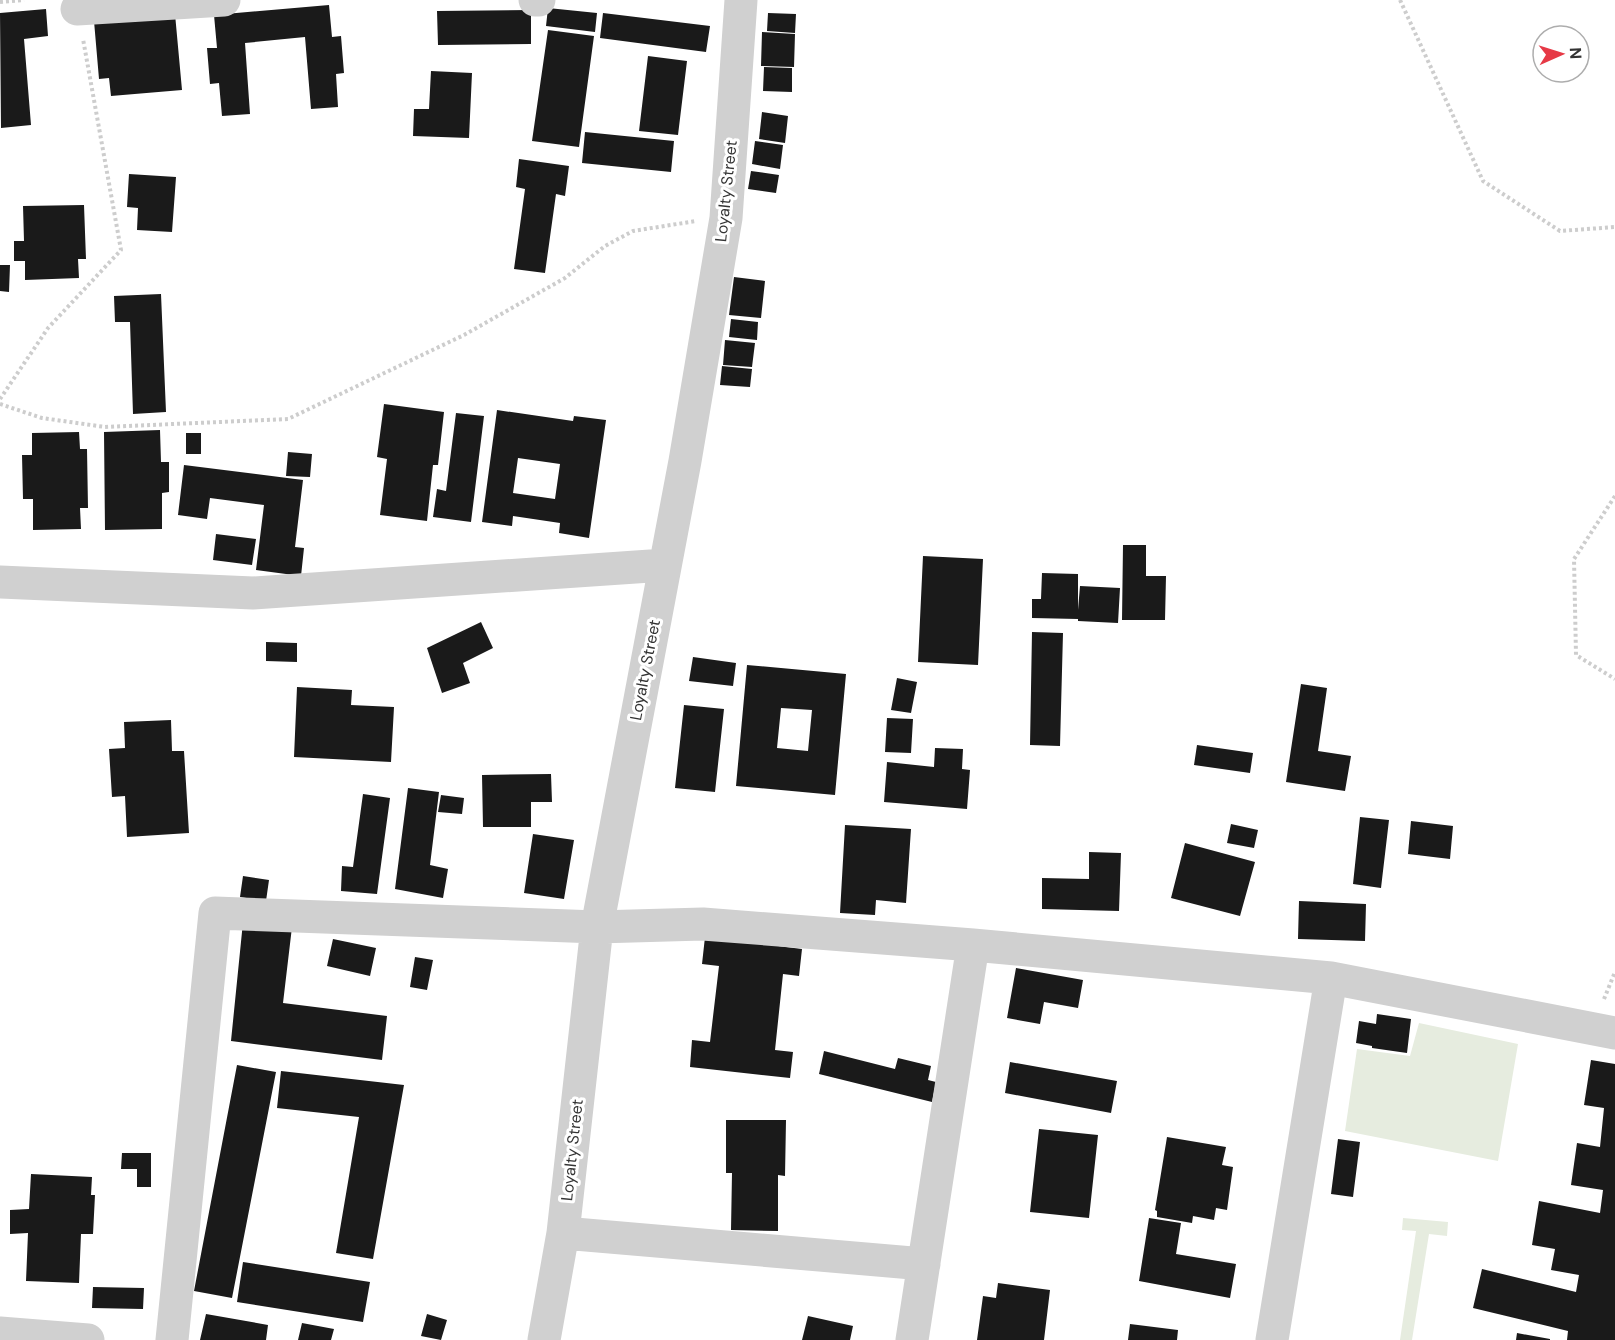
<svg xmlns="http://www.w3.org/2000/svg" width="1615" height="1340" viewBox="0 0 1615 1340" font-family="'DM Sans',sans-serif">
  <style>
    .green { fill: #e6ecdf }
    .building { fill: #1a1a1a; fill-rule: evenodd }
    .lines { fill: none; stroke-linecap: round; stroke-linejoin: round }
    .path { stroke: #cdcdcd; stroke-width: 4; stroke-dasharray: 3 3; stroke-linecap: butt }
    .street { stroke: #d0d0d0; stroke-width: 33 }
    .labels { text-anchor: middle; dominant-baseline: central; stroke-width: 6; stroke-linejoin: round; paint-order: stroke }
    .street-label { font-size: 16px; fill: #333; stroke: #fff }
  </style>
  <rect width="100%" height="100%" fill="#fff"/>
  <path class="green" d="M1419 1023 1518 1044 1498 1161 1345 1131 1357 1049 1410 1056Z
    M1403 1218 1448 1222 1447 1236 1429 1234 1412 1340H1400L1416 1231 1402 1230Z"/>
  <path class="building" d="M329 5 332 37 341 36 344 73 336 74 338 107 311 109 305 37 245 43 250 114 222 116 219 83 210 84 207 48H217L214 15Z
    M548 8 597 13 595 32 546 26Z
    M46 9 48 36 24 39 31 125 1 128 0 13Z
    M531 10V44L438 45 437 11Z
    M603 13 710 26 706 52 600 38Z
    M768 13 796 14 795 33 767 31Z
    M175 14 182 90 111 96 109 78 99 79 94 21Z
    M548 30 594 36 579 147 532 141Z
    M762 32 795 34 794 67 761 66Z
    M648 56 687 61 678 135 639 131Z
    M764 67 792 68V92L763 91Z
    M431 71 472 73 469 138 413 136 414 109H429Z
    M762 112 788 116 785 143 759 139Z
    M585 132 674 141 671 172 582 163Z
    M755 141 783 145 780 169 752 164Z
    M519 159 569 166 565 196 556 194 545 273 514 269 525 189 516 187Z
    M751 171 779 175 776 193 748 189Z
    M129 174 176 177 172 232 137 230 138 208 127 207Z
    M84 205 86 259H78L79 278 25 280V261H14V241H24L23 206Z
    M0 265H10L9 292 0 291Z
    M734 277 765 281 761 318 729 315Z
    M161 294 166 412 133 414 130 322H115L114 296Z
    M731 319 758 322 757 340 729 337Z
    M725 340 755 343 752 367 723 365Z
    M722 366 752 369 750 387 720 385Z
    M384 404 444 412 438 465H433L427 521 380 515 387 459 377 457Z
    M497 410 573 421 574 416 606 420 589 538 559 533 560 523 513 516 512 526 482 522ZM518 458 560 464 555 499 513 493Z
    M456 413 484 416 471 522 433 517 437 489 446 491Z
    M160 430 161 462H169V492L162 493V529L105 530 104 432Z
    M79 432 80 449H87L88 508H80L81 529 33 530V499H23L22 455H32V433Z
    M186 433H201V454H186Z
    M288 452 312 454 310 477 286 476Z
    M184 465 303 480 295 547 304 548 301 576 256 570 264 505 210 498 207 519 178 515Z
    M216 534 256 539 252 565 213 560Z
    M1123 545H1146V576H1166L1165 620H1122Z
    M923 556 983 559 978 665 918 662Z
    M1042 573 1078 574V610L1080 586 1120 588 1118 623 1078 621V619L1032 618V599H1041Z
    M481 622 493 648 463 663 470 683 442 693 427 648Z
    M1032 632 1063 633 1060 746 1030 745Z
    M266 642 297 643V662L266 661Z
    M693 657 736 663 733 686 689 681Z
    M747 665 846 674 835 795 736 786ZM781 708 812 710 808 751 777 748Z
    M897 678 917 682 911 713 891 710Z
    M1301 684 1327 688 1318 751 1351 756 1345 791 1286 782Z
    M297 687 352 690 351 705 394 707 391 762 294 757Z
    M684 705 724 709 715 792 675 788Z
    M887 718 913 719 911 753 885 752Z
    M171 720 172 751H184L189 833 127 837 125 796 112 797 109 749 125 748 124 722Z
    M1197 745 1253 753 1250 773 1194 765Z
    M935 748 963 749 962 769 970 770 967 809 884 802 887 762 934 767Z
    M551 774 552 802H531V827H483L482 775Z
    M408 788 439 792 430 865 448 869 443 898 395 889Z
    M363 794 390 798 377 894 341 891 342 866 353 867Z
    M441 795 464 798 462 814 438 812Z
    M1360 817 1389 820 1381 888 1353 884Z
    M1411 821 1453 826 1450 859 1408 854Z
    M1231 824 1258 830 1254 848 1227 843Z
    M845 825 911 829 906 903 876 900 875 915 840 913Z
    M533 834 574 840 564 899 524 893Z
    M1185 843 1255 862 1240 916 1171 898Z
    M1089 852 1121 853 1119 911 1042 909V878L1089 879Z
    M243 876 269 880 266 901 240 897Z
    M1299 901 1366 904 1365 941 1298 939Z
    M243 922 292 927 283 1003 387 1016 382 1060 231 1041Z
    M705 937 802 949 799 976 783 974 775 1050 793 1052 790 1078 690 1067 692 1040 710 1042 719 966 702 964Z
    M333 939 376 948 370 976 327 966Z
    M415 957 433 960 427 990 410 987Z
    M1016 968 1083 980 1078 1008 1044 1002 1040 1024 1007 1018Z
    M1377 1014 1411 1019 1407 1053 1372 1048V1046L1356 1043 1359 1021 1376 1024Z
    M824 1051 895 1069 898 1058 931 1066 928 1080 936 1082 932 1102 819 1074Z
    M1591 1060 1615 1064V1340H1567L1568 1331 1473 1308 1482 1269 1576 1292 1579 1275 1551 1270 1555 1249 1532 1245 1539 1201 1600 1213 1603 1190 1571 1185 1577 1143 1600 1147 1604 1108 1584 1105Z
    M1010 1062 1117 1081 1111 1113 1005 1093Z
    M237 1065 276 1072 232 1298 194 1291Z
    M281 1071 404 1085 373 1259 336 1253 359 1117 277 1108Z
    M726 1120H786L785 1176 778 1175V1231L731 1230 732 1173H726Z
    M1039 1129 1098 1135 1089 1218 1030 1212Z
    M1167 1137 1226 1147 1222 1165 1233 1167 1227 1210 1216 1208 1214 1220 1193 1216 1192 1223 1157 1217V1211L1155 1210Z
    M1338 1139 1360 1142 1353 1197 1331 1194Z
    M122 1153H151V1187H137V1169H121Z
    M31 1174 92 1177 91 1195H95L93 1234H81L79 1283 26 1281 28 1233 10 1234V1210L29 1209Z
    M1149 1218 1181 1223 1176 1254 1236 1264 1230 1298 1139 1281Z
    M243 1262 370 1282 363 1322 237 1302Z
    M998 1283 1050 1290 1044 1340H977L983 1296 996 1298Z
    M93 1287 144 1288 143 1309 92 1308Z
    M206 1314 268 1325 266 1340H200Z
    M427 1314 447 1320 441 1340 421 1336Z
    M808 1316 853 1326 850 1340H802Z
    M302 1323 334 1329 331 1340H298Z
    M1130 1324 1178 1330 1177 1340H1128Z
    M1517 1333 1550 1339V1340H1516Z"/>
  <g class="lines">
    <path class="path" d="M1400 0 1483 181 1560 231 1615 227
      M0 2 24 0
      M0 399 48 328 121 250 83 39
      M0 404 42 418 105 427 288 419 464 335 565 278 605 246 633 231 696 221
      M1615 496 1574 559 1576 655 1615 679
      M1604 999 1615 972"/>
    <path class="street" d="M535 0H539
      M77 9 224 0
      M0 582 253 593 665 565
      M563 1233 924 1264
      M0 1333 88 1340
      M172 1340 215 913 597 927 703 924 973 945 1331 978 1615 1033
      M544 1340 563 1233 597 927 685 461 726 218 741 0
      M912 1340 973 945
      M1272 1340 1331 978"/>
  </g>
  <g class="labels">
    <g class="street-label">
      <text transform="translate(726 191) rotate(-84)">Loyalty Street</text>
      <text transform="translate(645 670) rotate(-79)">Loyalty Street</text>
      <text transform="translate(572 1150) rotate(-84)">Loyalty Street</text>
    </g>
  </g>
  <g transform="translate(1561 54) rotate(87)"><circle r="28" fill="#ffffff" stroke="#adadad" stroke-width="1.5"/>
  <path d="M0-4.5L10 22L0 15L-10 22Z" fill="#e63946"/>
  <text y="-9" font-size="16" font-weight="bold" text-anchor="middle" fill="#333333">N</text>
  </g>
</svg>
